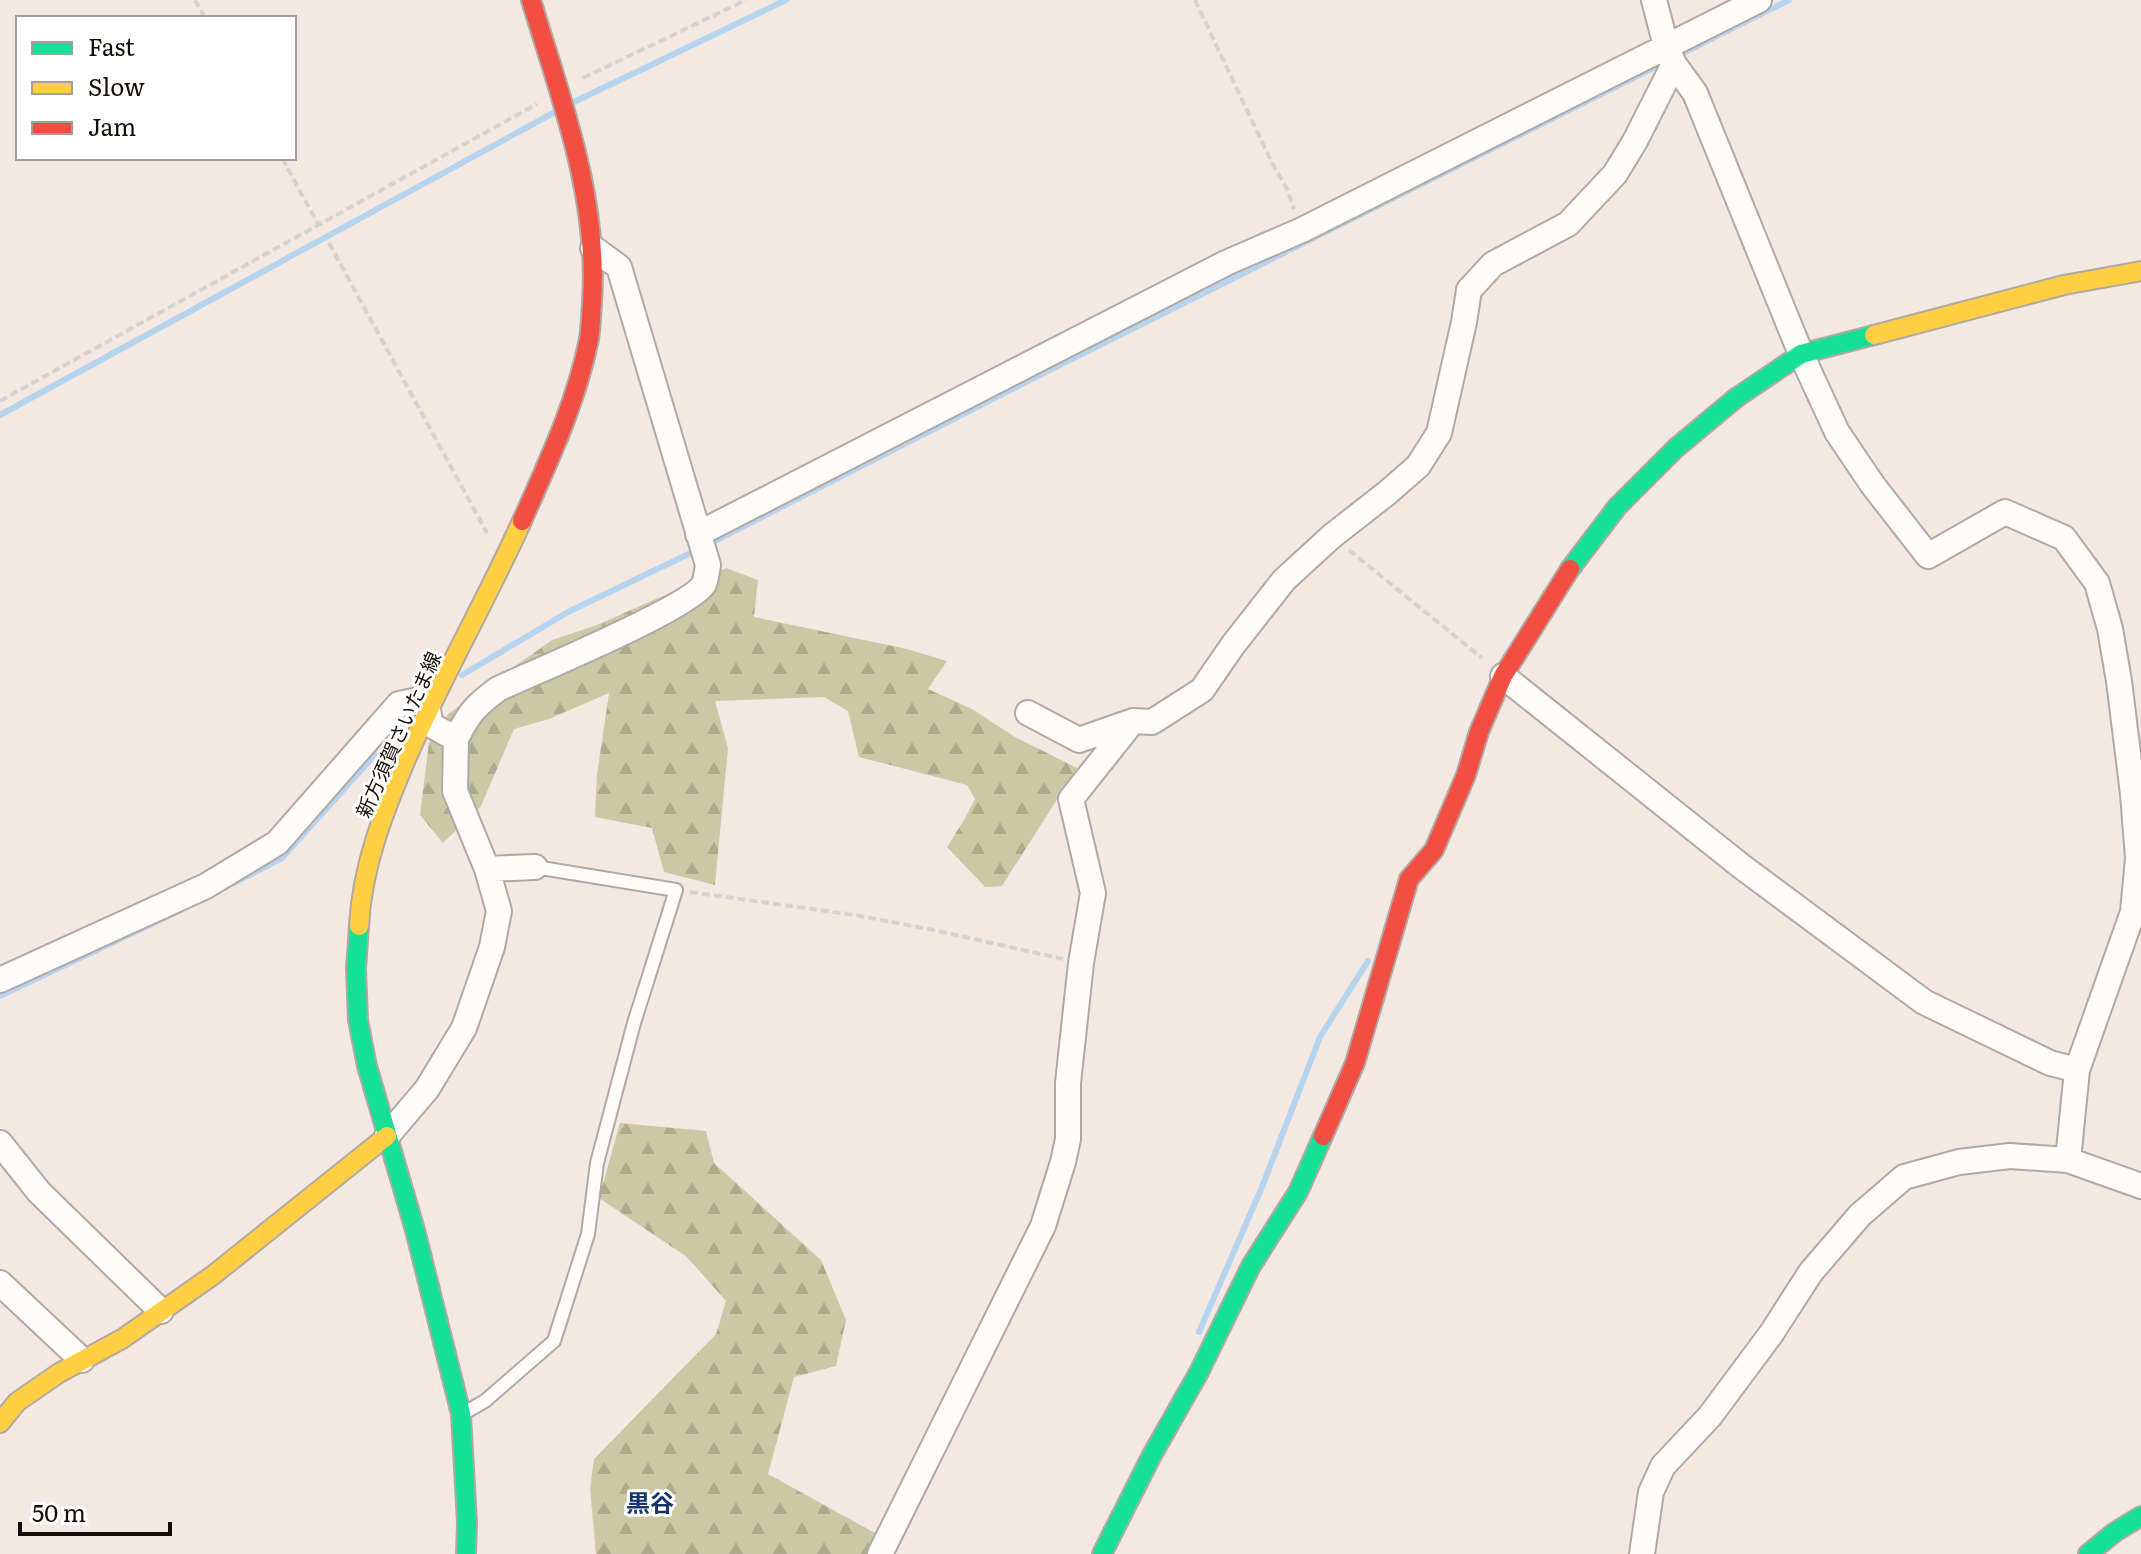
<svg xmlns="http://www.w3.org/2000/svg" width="2141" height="1554" viewBox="0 0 2141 1554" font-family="Literata,'Noto Sans JP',serif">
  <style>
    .forest { fill: url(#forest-firs) }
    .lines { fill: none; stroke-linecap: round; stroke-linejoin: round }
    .stream { stroke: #b7d4ef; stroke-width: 6 }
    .lane-casing { stroke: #b2a8a3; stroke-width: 16 }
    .street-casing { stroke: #b2a8a3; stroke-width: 28 }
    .fast-casing { stroke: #b2a8a3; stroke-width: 22 }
    .slow-casing { stroke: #b2a8a3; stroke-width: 22 }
    .jam-casing { stroke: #b2a8a3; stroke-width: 22 }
    .path { stroke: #d6d2d0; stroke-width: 4; stroke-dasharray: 8 4; stroke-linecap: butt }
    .lane { stroke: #fdfcfb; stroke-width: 12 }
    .street { stroke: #fdfcfb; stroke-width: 24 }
    .fast { stroke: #16e098; stroke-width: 18 }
    .slow { stroke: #ffcf43; stroke-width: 18 }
    .jam { stroke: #f24e42; stroke-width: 18 }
    .labels { text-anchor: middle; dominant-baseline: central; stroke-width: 6; stroke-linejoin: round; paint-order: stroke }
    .street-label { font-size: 20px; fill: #150c08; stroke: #fff }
    .quarter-label { font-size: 24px; font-weight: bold; fill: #18356b; stroke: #fff }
  </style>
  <defs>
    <pattern id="forest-firs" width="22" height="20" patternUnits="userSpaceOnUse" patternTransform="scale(2)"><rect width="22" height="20" fill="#cbc8a6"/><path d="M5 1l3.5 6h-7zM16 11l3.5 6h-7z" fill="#adab8d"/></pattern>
  </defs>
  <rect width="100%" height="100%" fill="#f4e8e2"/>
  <path class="forest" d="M726 568 758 580 754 617 907 649 947 661 928 689 972 709 1015 737 1077 768 1002 886 985 887 947 847 964 820 975 799 967 785 859 757 848 711 824 697 715 701 728 748 715 885 664 872 652 828 595 817 597 775 609 693 549 719 514 729 481 806 443 843 420 815 429 743 448 714 552 640 597 625Z
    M620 1123 706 1131 714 1163 821 1260 846 1320 836 1366 794 1377 768 1474 875 1533 867 1554H596L590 1489 594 1459 716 1334 726 1301 687 1257 599 1198Z"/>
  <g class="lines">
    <path class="stream" d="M1677 56 1789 0
      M572 103 786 0
      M0 415 555 112
      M709 544 1030 380 1667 61
      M462 675 568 612 699 549
      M234 883 282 858 410 716
      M0 996 181 910
      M1199 1332 1262 1187 1320 1037 1368 961"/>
    <g class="lane-casing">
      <path id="lane" d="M464 1413 485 1401 554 1341 588 1234 597 1163 634 1023 676 890 535 867"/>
    </g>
    <g class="street-casing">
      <path id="street" d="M1654 0 1666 46 1674 64 1695 93 1801 354 1837 432 1872 484 1928 556 2005 512 2064 538 2097 583 2110 629 2119 681 2133 794 2138 858 2133 912 2077 1070 2068 1160
        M698 534 1226 263 1302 230 1759 0
        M1503 676 1741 866 1924 1002 2050 1063 2077 1070
        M1028 713 1079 740 1133 721 1152 722 1202 690 1233 645 1284 580 1332 536 1387 493 1418 466 1439 433 1464 322 1469 290 1493 264 1568 224 1615 174 1635 141 1674 64
        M456 739C469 713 475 706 498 689 532 673 690 608 704 584 706 579 707 571 708 565L619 267 593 248
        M487 869 535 867
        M0 980 206 886 277 843 399 704 418 700 428 710 431 725 456 739 455 791 487 869 499 911 492 947 464 1028 427 1089 387 1136
        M0 1143 39 1192 161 1311
        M0 1283 82 1360
        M880 1554 1043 1226 1063 1162 1068 1139V1083L1081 963 1093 893 1071 799 1133 721
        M1642 1554 1651 1492 1663 1466 1710 1416 1771 1334 1811 1272 1860 1215 1904 1177 1959 1162 2010 1156 2068 1160 2141 1186"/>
    </g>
    <g class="fast-casing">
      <path id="fast" d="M1570 569 1617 507 1676 448 1736 398 1801 354 1874 335
        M359 926 356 969 358 1020 367 1066 415 1230 461 1414 467 1523 466 1554
        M1102 1554 1152 1455 1198 1374 1251 1266 1298 1192 1323 1136
        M2088 1554 2115 1532 2141 1516"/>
    </g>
    <g class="slow-casing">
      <path id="slow" d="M1874 335 2064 285 2141 271
        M359 926C362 866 384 811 407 757 442 677 486 601 522 521
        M0 1423 17 1402 59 1373 122 1339 212 1276 387 1136"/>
    </g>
    <g class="jam-casing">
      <path id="jam" d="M522 521C548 462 576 404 589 339 591 327 591 315 592 303 599 197 561 99 531 0
        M1323 1136 1355 1063 1409 879 1434 850 1466 775 1479 732 1503 676 1570 569"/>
    </g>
    <path class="path" d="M195 0 205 18
      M1195 0 1271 161 1287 189 1294 209
      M583 78 746 0
      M282 158 318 224
      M329 243 487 533
      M0 401 537 104
      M1349 550 1482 658
      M690 892 855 915 929 929 1063 959"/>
    <use href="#lane" class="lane"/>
    <use href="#street" class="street"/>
    <use href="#fast" class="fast"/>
    <use href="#slow" class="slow"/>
    <use href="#jam" class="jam"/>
  </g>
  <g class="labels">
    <g class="street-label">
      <text transform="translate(397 734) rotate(-66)">新方須賀さいたま線</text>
    </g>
    <g class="quarter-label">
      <text x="650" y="1501">黒谷</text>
    </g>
  </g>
  <rect x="16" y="16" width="280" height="144" fill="#ffffff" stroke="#a19e9c" stroke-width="2"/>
  <rect x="32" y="42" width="40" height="12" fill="#16e098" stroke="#a19e9c" stroke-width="2"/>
  <text x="88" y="56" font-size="24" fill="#150c08">Fast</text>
  <rect x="32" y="82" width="40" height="12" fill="#ffcf43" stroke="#a19e9c" stroke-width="2"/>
  <text x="88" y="96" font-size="24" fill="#150c08">Slow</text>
  <rect x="32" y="122" width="40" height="12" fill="#f24e42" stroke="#a19e9c" stroke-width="2"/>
  <text x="88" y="136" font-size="24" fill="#150c08">Jam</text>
  <path d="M20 1522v12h150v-12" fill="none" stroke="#150c08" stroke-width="4"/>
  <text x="32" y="1522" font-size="24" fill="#150c08" stroke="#ffffff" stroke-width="6" paint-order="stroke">50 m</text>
</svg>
